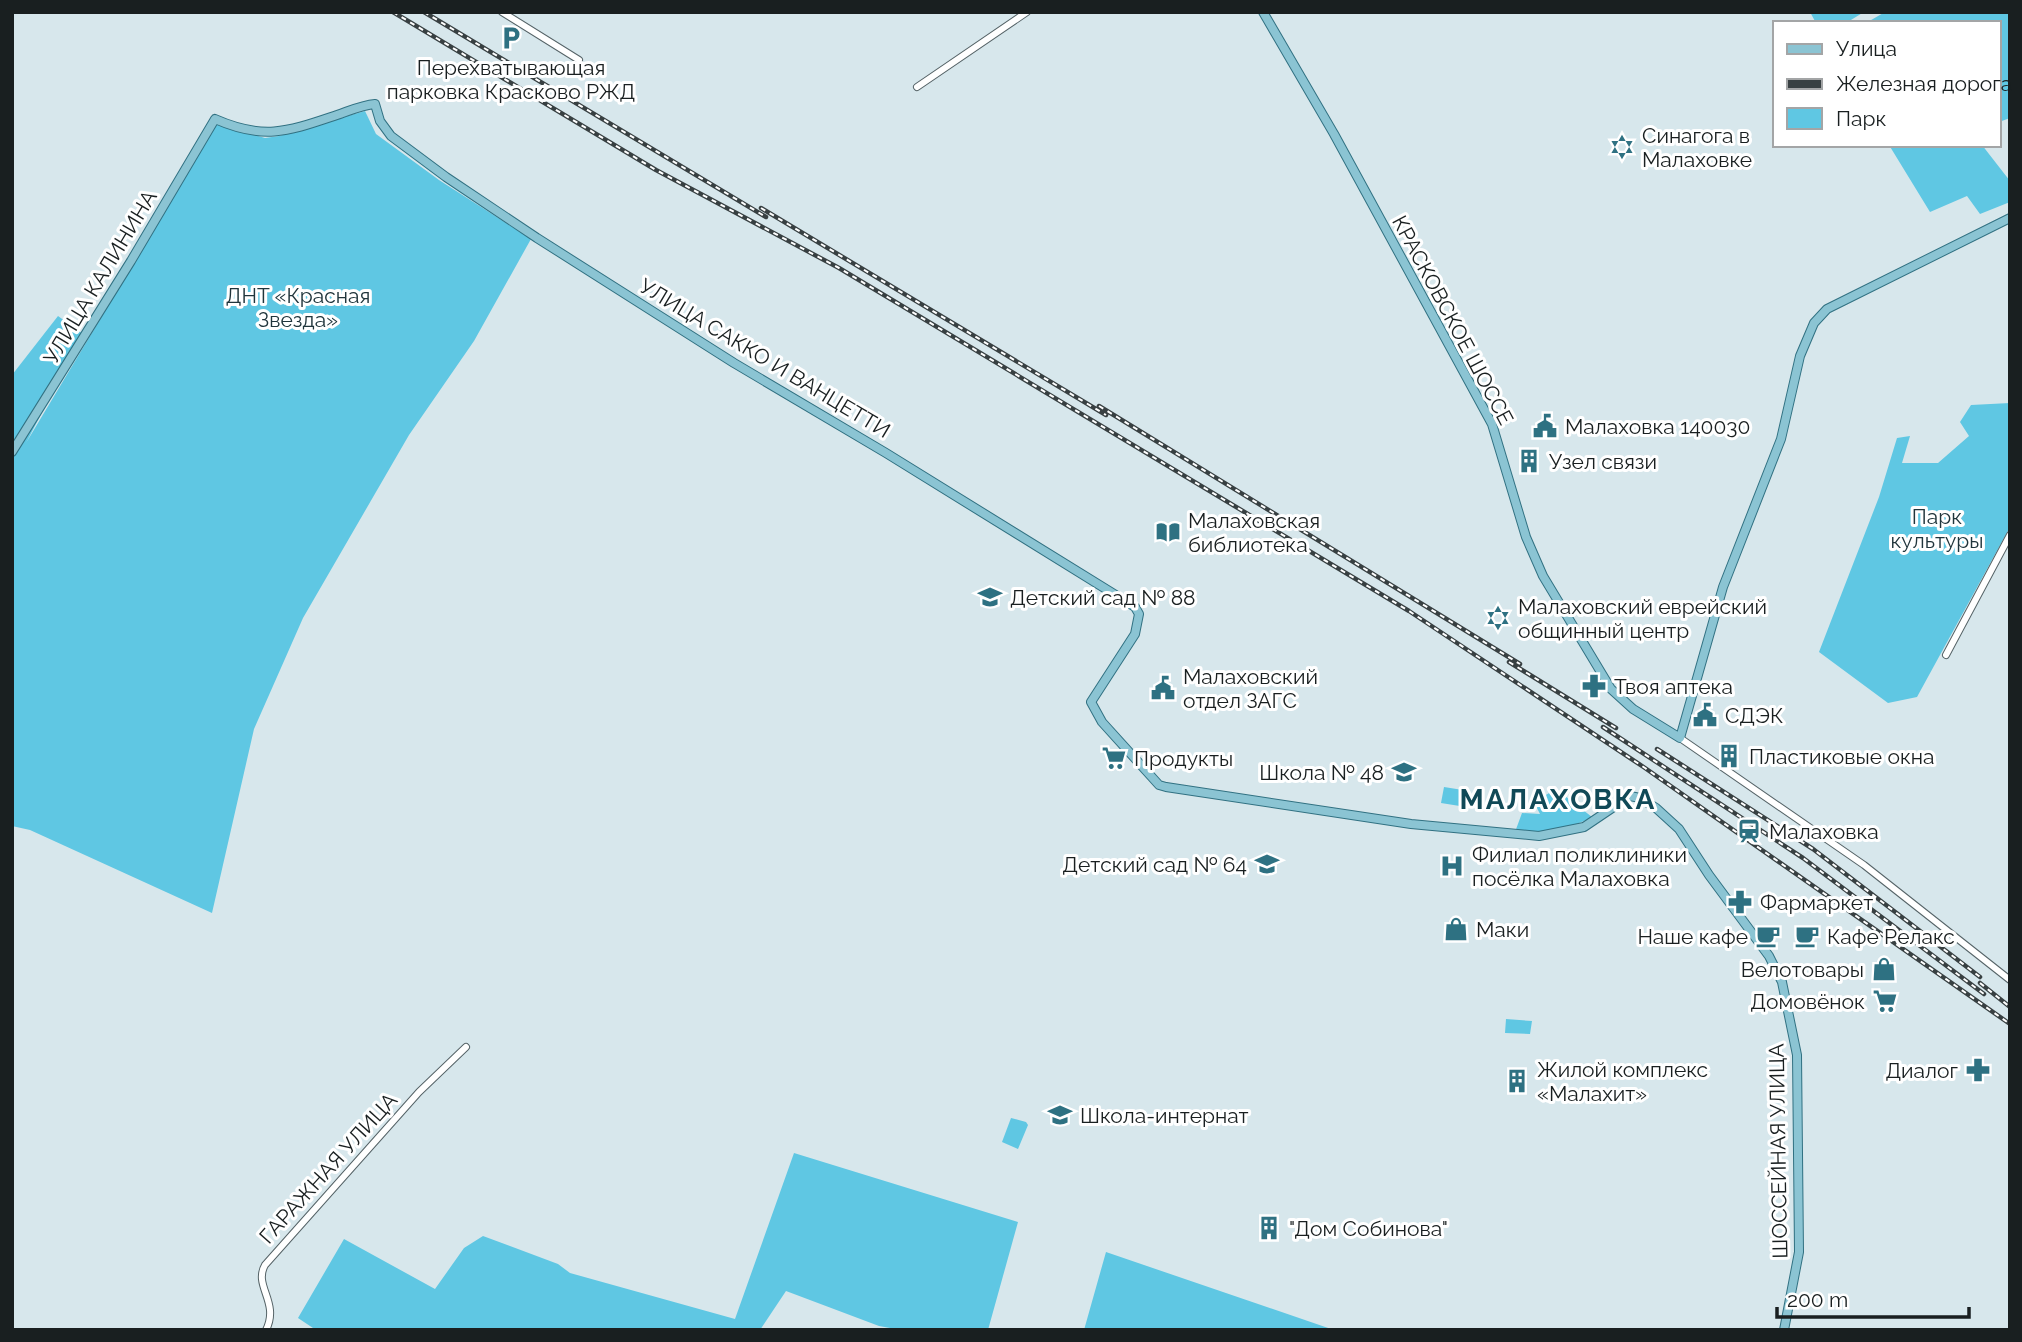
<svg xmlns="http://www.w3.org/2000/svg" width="2022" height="1342" viewBox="0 0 2022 1342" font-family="Raleway,sans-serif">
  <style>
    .green { fill: #5fc7e3 }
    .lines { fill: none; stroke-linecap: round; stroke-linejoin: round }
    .minor-casing { stroke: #556367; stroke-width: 8 }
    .major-casing { stroke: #317182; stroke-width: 10 }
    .minor { stroke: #fff; stroke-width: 6 }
    .major { stroke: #8bc4d3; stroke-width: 8 }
    .rail-casing { stroke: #384042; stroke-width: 4.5 }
    .rail { stroke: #fff; stroke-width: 2; stroke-dasharray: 5; stroke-linecap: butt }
    .labels { text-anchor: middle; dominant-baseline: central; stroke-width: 6; stroke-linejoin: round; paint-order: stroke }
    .poi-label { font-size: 21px; fill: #191f20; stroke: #fff; text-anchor: start }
    .street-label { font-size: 21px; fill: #191f20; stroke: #fff }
    .park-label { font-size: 21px; fill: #20353c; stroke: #fff }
    .district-label { font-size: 28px; font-weight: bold; letter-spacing: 2px; fill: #114957; stroke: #fff }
  </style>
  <rect width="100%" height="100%" fill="#d7e7ec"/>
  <path class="green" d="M1810 12H1864L1846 23H1816Z
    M1885 12H2010V118L1999 122V23H1866Z
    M365 111 376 134 439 180 531 239 474 341 409 435 303 618 254 729 212 913 30 830 12 826V375L58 316 83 334 26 443 217 124 265 138 279 136Z
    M1889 145H1982L2010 181V202L1980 214 1967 196 1930 212Z
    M2010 403V527L1917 697 1888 703 1819 652 1879 497 1897 438 1910 436 1902 463H1938L1969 436 1960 422 1971 405Z
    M1444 787 1469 791 1466 807 1441 803Z
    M1556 789 1592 817C1568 830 1543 833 1515 832L1522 813 1540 814 1534 802Z
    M1506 1019 1532 1021 1530 1034 1505 1033Z
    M1011 1118 1026 1122 1028 1125 1018 1149 1002 1142Z
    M794 1153 1018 1222 988 1330H901L879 1326 786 1291 760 1330H316L298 1318 344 1239 435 1289 464 1248 483 1236 558 1264 570 1273 735 1319Z
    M1106 1252 1334 1330H1084Z"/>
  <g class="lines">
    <g class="minor-casing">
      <path id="minor" d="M502 12 579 60
        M917 87 1027 12
        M1946 655 2010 535
        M1680 738 1864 865 2010 980
        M266 1330C280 1302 253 1286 265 1265L419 1092 466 1047"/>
    </g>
    <g class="major-casing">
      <path id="major" d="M1263 12 1334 134 1492 424 1526 537 1543 576 1611 689 1633 709 1680 738 1723 587 1781 439 1800 356 1814 323 1827 309 2010 218
        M12 452 131 261 215 119C265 141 289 131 337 115 349 111 362 105 375 104L380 121 391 136 446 177 537 238 734 363 886 453 1135 607 1139 614 1135 634 1091 702 1102 722 1159 785 1166 787 1411 824 1539 836 1584 827 1630 796 1640 798 1656 808 1679 829 1709 875 1769 956 1782 982 1797 1055 1799 1252 1784 1330"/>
    </g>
    <use href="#minor" class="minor"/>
    <use href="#major" class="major"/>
    <g class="rail-casing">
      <path id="rail" d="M393 12 656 170 839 268 1409 611 1645 768 2010 1024
        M424 12 766 217
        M761 208 1106 415
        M1099 406 1520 664
        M1509 662 1616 728
        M1603 727 1803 858 1984 994
        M1657 749 1813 849 1980 977
        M1980 983 2010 1007"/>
    </g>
    <use href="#rail" class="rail"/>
  </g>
  <defs>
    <g id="parking-bare" transform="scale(1.89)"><path d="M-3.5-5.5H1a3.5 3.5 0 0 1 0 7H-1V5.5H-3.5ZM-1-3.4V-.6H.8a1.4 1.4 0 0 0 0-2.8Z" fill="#2e7182" stroke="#fff" stroke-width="2.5" paint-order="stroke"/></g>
    <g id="synagogue-bare" transform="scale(1.89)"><path d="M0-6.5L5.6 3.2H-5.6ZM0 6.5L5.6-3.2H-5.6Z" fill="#2e7182" stroke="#fff" stroke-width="2.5" paint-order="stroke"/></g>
    <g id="civic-bare" transform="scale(1.89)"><path d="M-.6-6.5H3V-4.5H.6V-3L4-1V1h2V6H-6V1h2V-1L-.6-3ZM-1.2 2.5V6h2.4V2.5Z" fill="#2e7182" stroke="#fff" stroke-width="2.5" paint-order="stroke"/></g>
    <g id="building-bare" transform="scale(1.89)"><path d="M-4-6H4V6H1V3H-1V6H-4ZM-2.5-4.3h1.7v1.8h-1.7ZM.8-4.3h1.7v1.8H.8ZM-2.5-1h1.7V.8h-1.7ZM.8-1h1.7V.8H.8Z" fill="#2e7182" stroke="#fff" stroke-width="2.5" paint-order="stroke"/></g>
    <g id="library-bare" transform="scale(1.89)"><path d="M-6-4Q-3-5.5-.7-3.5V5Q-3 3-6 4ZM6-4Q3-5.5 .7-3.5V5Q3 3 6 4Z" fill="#2e7182" stroke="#fff" stroke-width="2.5" paint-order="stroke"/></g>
    <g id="school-bare" transform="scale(1.89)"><path d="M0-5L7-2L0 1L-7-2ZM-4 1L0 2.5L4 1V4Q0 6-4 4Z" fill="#2e7182" stroke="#fff" stroke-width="2.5" paint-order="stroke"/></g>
    <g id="pharmacy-bare" transform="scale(1.89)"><path d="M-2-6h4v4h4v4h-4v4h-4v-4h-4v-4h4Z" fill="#2e7182" stroke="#fff" stroke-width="2.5" paint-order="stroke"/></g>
    <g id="supermarket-bare" transform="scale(1.89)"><path d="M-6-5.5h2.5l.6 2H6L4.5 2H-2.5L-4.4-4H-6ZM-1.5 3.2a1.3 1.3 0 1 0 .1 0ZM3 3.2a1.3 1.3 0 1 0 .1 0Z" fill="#2e7182" stroke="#fff" stroke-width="2.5" paint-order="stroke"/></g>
    <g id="station-bare" transform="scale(1.89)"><path d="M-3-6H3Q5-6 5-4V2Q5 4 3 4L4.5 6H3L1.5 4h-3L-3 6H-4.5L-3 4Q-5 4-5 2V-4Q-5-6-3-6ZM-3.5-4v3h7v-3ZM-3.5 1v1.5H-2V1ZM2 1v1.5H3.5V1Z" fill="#2e7182" stroke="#fff" stroke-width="2.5" paint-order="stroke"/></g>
    <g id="hospital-bare" transform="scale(1.89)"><path d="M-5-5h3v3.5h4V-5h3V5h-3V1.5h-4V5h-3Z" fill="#2e7182" stroke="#fff" stroke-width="2.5" paint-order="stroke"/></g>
    <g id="shop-bare" transform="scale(1.89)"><path d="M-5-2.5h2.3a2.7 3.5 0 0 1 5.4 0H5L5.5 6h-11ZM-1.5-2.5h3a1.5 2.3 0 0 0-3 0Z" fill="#2e7182" stroke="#fff" stroke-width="2.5" paint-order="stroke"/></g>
    <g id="cafe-bare" transform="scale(1.89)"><path d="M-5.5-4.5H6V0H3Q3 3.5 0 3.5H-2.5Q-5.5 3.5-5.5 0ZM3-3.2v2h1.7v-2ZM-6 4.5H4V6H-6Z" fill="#2e7182" stroke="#fff" stroke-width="2.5" paint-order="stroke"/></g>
  </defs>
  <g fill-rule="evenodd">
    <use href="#parking-bare" x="511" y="38"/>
    <use href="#synagogue-bare" x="1622" y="147"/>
    <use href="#civic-bare" x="1545" y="426"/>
    <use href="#building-bare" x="1529" y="461"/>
    <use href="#library-bare" x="1168" y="532"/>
    <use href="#school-bare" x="990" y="597"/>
    <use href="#synagogue-bare" x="1498" y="618"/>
    <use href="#pharmacy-bare" x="1594" y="686"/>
    <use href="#civic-bare" x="1163" y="688"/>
    <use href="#civic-bare" x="1705" y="715"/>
    <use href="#building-bare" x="1729" y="756"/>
    <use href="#supermarket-bare" x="1114" y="758"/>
    <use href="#school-bare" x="1404" y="772"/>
    <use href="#station-bare" x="1749" y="831"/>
    <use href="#school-bare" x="1267" y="864"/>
    <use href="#hospital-bare" x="1452" y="866"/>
    <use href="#pharmacy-bare" x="1740" y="902"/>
    <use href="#shop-bare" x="1456" y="929"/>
    <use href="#cafe-bare" x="1768" y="936"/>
    <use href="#cafe-bare" x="1807" y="936"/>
    <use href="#shop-bare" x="1884" y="969"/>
    <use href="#supermarket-bare" x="1885" y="1001"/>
    <use href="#pharmacy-bare" x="1978" y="1070"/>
    <use href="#building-bare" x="1517" y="1081"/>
    <use href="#school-bare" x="1060" y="1115"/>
    <use href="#building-bare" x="1269" y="1228"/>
  </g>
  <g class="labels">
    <g class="poi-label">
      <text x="511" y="67" text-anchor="middle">Перехватывающая<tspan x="511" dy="24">парковка Красково РЖД</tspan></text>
      <text x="1642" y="135">Синагога в<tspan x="1642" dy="24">Малаховке</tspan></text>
      <text x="1565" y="426">Малаховка 140030</text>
      <text x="1549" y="461">Узел связи</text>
      <text x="1188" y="520">Малаховская<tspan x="1188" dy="24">библиотека</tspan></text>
      <text x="1010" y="597">Детский сад № 88</text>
      <text x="1518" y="606">Малаховский еврейский<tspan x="1518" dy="24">общинный центр</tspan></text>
      <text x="1183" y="676">Малаховский<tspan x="1183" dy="24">отдел ЗАГС</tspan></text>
      <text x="1614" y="686">Твоя аптека</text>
      <text x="1725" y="715">СДЭК</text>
      <text x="1749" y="756">Пластиковые окна</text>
      <text x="1134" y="758">Продукты</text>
      <text x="1384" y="772" text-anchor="end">Школа № 48</text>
      <text x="1769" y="831">Малаховка</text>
      <text x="1472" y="854">Филиал поликлиники<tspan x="1472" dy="24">посёлка Малаховка</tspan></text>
      <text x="1247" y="864" text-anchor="end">Детский сад № 64</text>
      <text x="1760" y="902">Фармаркет</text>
      <text x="1476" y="929">Маки</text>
      <text x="1748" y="936" text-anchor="end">Наше кафе</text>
      <text x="1827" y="936">Кафе Релакс</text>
      <text x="1864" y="969" text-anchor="end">Велотовары</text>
      <text x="1865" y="1001" text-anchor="end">Домовёнок</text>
      <text x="1537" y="1069">Жилой комплекс<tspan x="1537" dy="24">«Малахит»</tspan></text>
      <text x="1958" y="1070" text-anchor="end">Диалог</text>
      <text x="1080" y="1115">Школа-интернат</text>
      <text x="1289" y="1228">"Дом Собинова"</text>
    </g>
    <g class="street-label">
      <text transform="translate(100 277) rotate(-59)">УЛИЦА КАЛИНИНА</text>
      <text transform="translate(1453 320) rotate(62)">КРАСКОВСКОЕ ШОССЕ</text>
      <text transform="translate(765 358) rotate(31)">УЛИЦА САККО И ВАНЦЕТТИ</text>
      <text transform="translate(1778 1151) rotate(-91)">ШОССЕЙНАЯ УЛИЦА</text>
      <text transform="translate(328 1168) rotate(-48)">ГАРАЖНАЯ УЛИЦА</text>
    </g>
    <g class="park-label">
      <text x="298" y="295">ДНТ «Красная<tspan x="298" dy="24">Звезда»</tspan></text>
      <text x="1937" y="516">Парк<tspan x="1937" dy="24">культуры</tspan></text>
    </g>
    <g class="district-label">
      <text x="1558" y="799">МАЛАХОВКА</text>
    </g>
  </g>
  <rect width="2022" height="1342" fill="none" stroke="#191f20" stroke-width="28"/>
  <rect x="1773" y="21" width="228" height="126" fill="#ffffff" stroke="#a3a5a6" stroke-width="2"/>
  <rect x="1787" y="44" width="35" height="10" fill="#8bc4d3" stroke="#a3a5a6" stroke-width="2"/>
  <text x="1836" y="56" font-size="21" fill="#191f20">Улица</text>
  <rect x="1787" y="79" width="35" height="10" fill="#384042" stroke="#a3a5a6" stroke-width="2"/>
  <text x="1836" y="91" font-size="21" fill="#191f20">Железная дорога</text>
  <rect x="1787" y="108" width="35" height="21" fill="#5fc7e3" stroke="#a3a5a6" stroke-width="2"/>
  <text x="1836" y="126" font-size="21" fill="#191f20">Парк</text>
  <path d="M1777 1307v10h192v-10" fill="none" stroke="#191f20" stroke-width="3.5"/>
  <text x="1787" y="1307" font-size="21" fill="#191f20" stroke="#ffffff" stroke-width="5" paint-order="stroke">200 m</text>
</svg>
